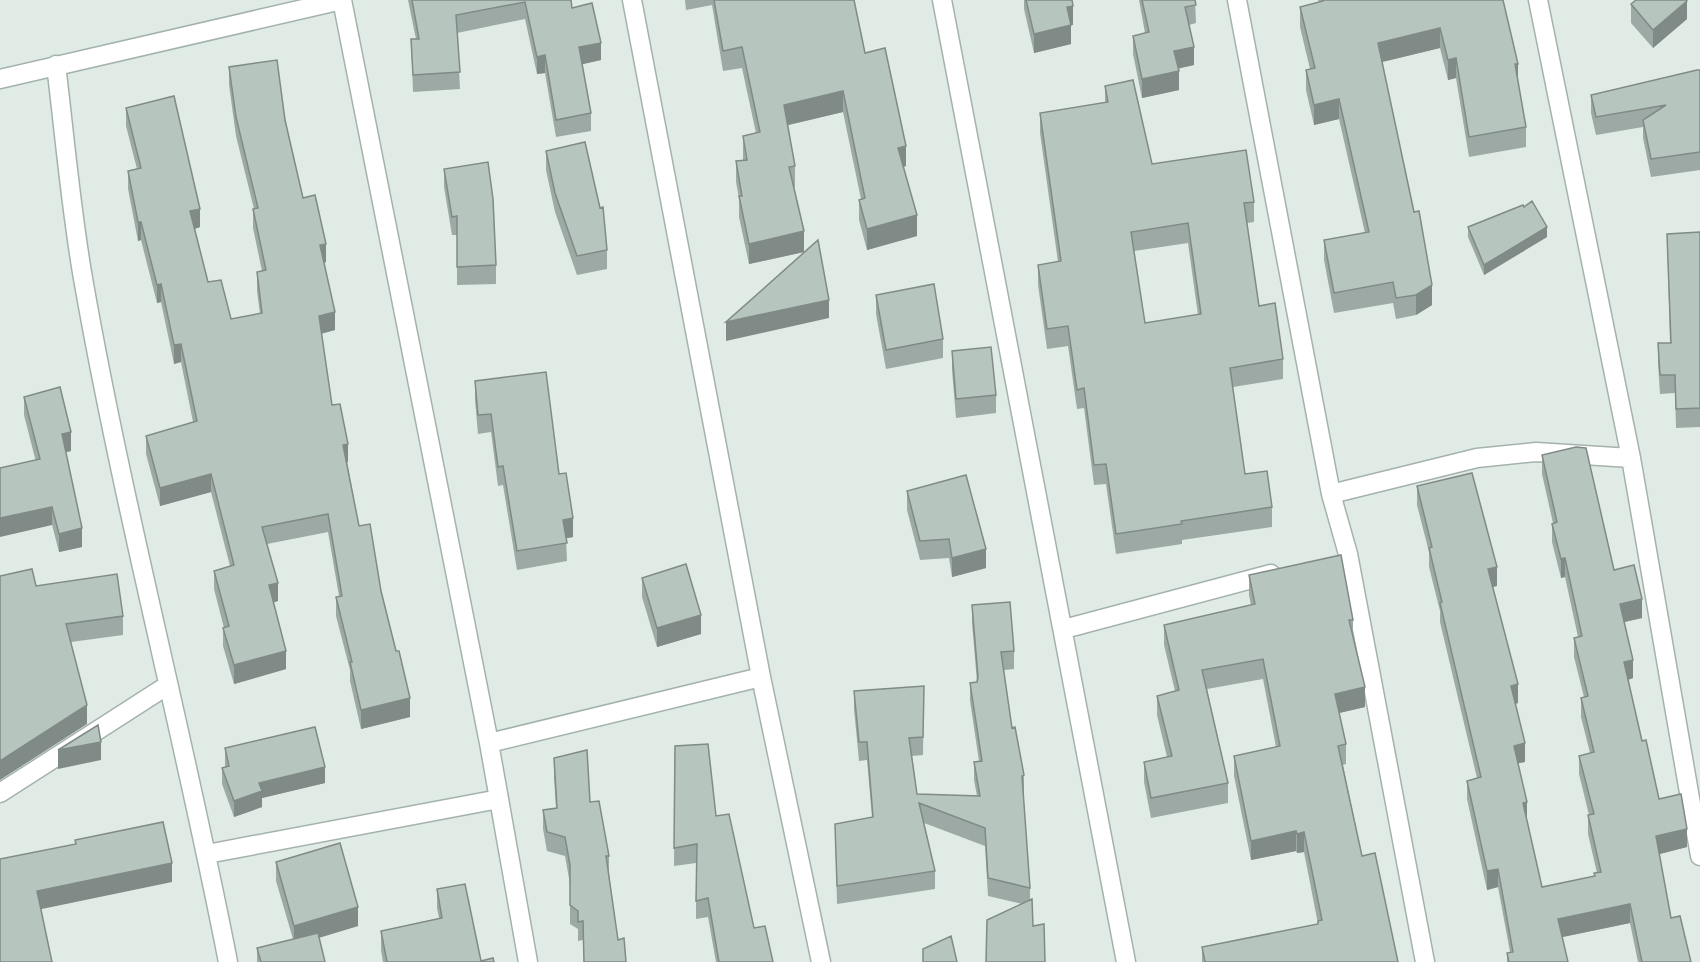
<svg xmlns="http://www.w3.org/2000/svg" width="1700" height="962" viewBox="0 0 1700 962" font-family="Overpass,sans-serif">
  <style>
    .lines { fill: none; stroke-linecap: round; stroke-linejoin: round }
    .minor-casing { stroke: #a4b2ad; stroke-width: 21 }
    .minor { stroke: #fff; stroke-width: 18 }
    .wall { fill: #9da9a4; fill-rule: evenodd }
    .shaded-wall { fill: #808a86 }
    .building { fill: #b7c5bf; stroke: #808a86; stroke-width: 1.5; fill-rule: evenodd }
  </style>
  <rect width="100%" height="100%" fill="#e1ebe6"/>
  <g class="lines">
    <g class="minor-casing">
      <path id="minor" d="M342 0 489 743 528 962
        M632 0 761 677 821 962
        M942 0 1126 962
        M1237 0 1331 494 1348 554 1425 962
        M1538 0 1631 458 1700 856
        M56 65C65 138 71 212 84 284 124 511 184 735 228 962
        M0 79 342 0
        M1331 494 1477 458 1536 452 1631 458
        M1064 629 1271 574
        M489 743 761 677
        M0 793 168 685
        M207 854 499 799"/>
    </g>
    <use href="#minor" class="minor"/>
  </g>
  <path class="wall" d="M408 0H571L572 8 601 60 582 64 591 113V131L556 137 545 73 537 74 525 19 457 33 460 89 413 92 411 39H416Z
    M685 0H854L865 53 906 166 903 167 917 236 867 250 859 220V200L861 199 843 112 788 125 795 166V187H793L804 252 749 264 739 217V198L736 182V161L743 160V136L756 133 742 68 723 71 712 5 686 10Z
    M1024 0H1072L1073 25H1071V44L1034 53 1024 9Z
    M1139 0H1195L1196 23 1189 25 1194 65 1178 69 1179 90 1142 98 1133 54V36L1145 33Z
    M1318 0H1503L1526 127V147L1469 157 1456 78 1448 80 1440 48 1382 62 1432 305 1416 315 1396 319 1393 303 1334 313 1324 260V240L1365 233 1339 119 1314 125 1306 90V70L1310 69 1300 27V7L1319 2Z
    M1631 4 1687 19 1653 48 1631 23Z
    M229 67 285 120 303 198 326 262 324 263 335 330 321 334 332 405 348 462H347L359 526 381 591 410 717 361 729 350 681V670L336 616V597L339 596 328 532 267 544 278 601 273 602 286 669 234 684 223 646V628H224L214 589V571L230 566 211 492 160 506 146 454V436L193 422 181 362 174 364 161 302 157 303 141 240 138 241 128 189V171L137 169 126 126V108L200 227 195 229 208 282 231 319 260 314 257 291V272L262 271 253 228V209H254L236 136 229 85Z
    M1700 70V170L1651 177 1643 138V127L1596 135 1591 113V95Z
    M1105 86 1152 164 1254 202V222L1247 223 1259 306 1283 359V379L1233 387 1245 474 1272 507V527L1182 540V544L1116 554 1106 484 1094 485 1084 408 1077 409 1068 346 1047 349 1038 285V265L1058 262 1040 133V113L1105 103ZM1188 243 1198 315 1145 323 1134 251Z
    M546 151 607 250V269L577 275 555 212 546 170Z
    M444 169 496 265V284L457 285V235H452L444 187Z
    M1524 207 1547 237 1484 275 1468 237V227Z
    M1700 232V427L1676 428 1675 393 1660 394 1658 362V343H1670L1667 234Z
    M876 295 943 339V358L886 369 876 314Z
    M952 351 996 395V413L956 418 952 370Z
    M475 381 559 474 573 537 566 538 567 561 517 570 503 485 498 486 491 432 478 434 475 400Z
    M24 397 71 451 66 452 82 547 59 552 24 415Z
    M1542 455 1614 570 1642 618 1624 622 1633 678 1628 680 1642 741 1659 799 1687 847 1659 854 1671 918 1691 962H1638L1630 923 1562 937 1568 962H1507V953L1510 952 1498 887 1487 890 1467 799V781L1477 778 1440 622V611L1429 567V552L1417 505V486L1497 586 1492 587 1518 703 1515 704 1525 762 1518 763 1527 821 1542 887 1594 877V873H1597L1588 834V815H1589L1579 774V756L1590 753 1581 717V698L1584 697 1574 657V638L1578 637 1565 577 1561 578 1552 542V524L1553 523 1542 474Z
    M907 491 986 568 952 577 949 558 920 560 907 510Z
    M1249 575 1353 620V638L1365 707 1339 713 1346 744V764L1343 765 1362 856 1398 962H1202V947L1318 924 1304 852 1297 853 1296 851 1251 860 1234 776V756L1276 747 1263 679 1207 689 1228 783V803L1151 818 1144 782V762L1167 757 1157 715V696L1175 691 1164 645V625L1251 605 1249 595Z
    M642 578 701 634 657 647 642 597Z
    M36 586 123 616V635L71 642 87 724Z
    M972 605 1014 651V669L1004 670 1012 728 1024 775V793L1023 794 1030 888V900L1033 926 1045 962 1022 904 988 896 985 846 924 823 935 871V889L837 904 835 824 872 817 867 760 859 761 854 709V691L924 686 923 755 912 756 917 794 977 796 974 780V762L979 761 970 701V683L977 682 972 623Z
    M675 746 716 816 754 928 773 962H716L708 917 696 919V863L674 866Z
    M225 748 325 783 262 798V807L234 817 222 784V768L225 767Z
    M554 758 590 802 609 856V874L618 940 626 962 583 940 578 941V929L570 924V884L565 856 547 851 543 829V810L556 808 554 777Z
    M276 862 358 926 319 938 325 962H257V948L293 939 276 881Z
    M437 889 481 961 494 962H383L381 950V931L439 918 437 908Z"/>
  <path class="shaded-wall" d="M1687 1V19L1653 48V30Z
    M1073 6V25L1067 26V7Z
    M1071 25V44L1034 53V34Z
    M1440 28V48L1378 63V43Z
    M601 43V60L579 65V47Z
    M1194 47V65L1174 69V51Z
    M545 55V73L537 74V57Z
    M1456 58V78L1448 80V60Z
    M1515 64H1518V84Z
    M1179 71V90L1142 98V79Z
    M843 91V112L784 126V105Z
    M1339 99V119L1314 125V105Z
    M906 146V166L898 168V148Z
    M200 209V227L190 230V211Z
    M917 215V236L867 250V229Z
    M138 222H141V240L138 241Z
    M1547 227V237L1484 275V265Z
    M804 231V252L749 264V244Z
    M326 244V262L320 264V245Z
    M161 284V302L157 303V285Z
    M1432 285V305L1416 315V295Z
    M829 300V318L726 341V322Z
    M335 312V330L319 334V316Z
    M181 344V362L174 364V345Z
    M71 432V451L62 453V434Z
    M348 444V462L343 463V445Z
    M211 474V492L160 506V488Z
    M52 507V525L0 537V518Z
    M573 518V537L563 539V520Z
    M82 528V547L59 552V534Z
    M986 549V568L952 577V558Z
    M1565 558V577L1561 578V559Z
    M1497 567V586L1488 588V569Z
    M278 583V601L269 604V585Z
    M1642 599V618L1620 623V604Z
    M701 615V634L657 647V628Z
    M286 651V669L234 684V665Z
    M1633 660V678L1624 681V662Z
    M1518 684V703L1511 705V686Z
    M1365 687V707L1335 714V694Z
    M410 698V717L361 729V710Z
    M87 705V724L0 780V761Z
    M101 742V760L58 769V750Z
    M1525 743V762L1514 764V746Z
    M325 767V783L262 798V807L234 817V801L259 783Z
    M1527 802V821L1523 822V803Z
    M1687 829V847L1656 855V836Z
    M1296 831V851L1251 860V841Z
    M1304 832V852L1297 853V834Z
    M172 863V882L37 910V891Z
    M1498 869V887L1487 890V871Z
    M1630 904V923L1558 938V919Z
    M358 907V926L294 945V926Z"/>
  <path class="building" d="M412 0H571L572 8 592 3 601 43 579 47 591 113 556 120 545 55 537 57 525 2 456 15 460 72 413 75 411 39H419Z
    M714 0H854L865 53 885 48 906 146 898 148 917 215 867 229 859 200 865 198 843 91 784 105 795 166 789 167 804 231 749 244 739 196H742L736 161 747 160 743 136 760 132 742 47 723 51Z
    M1026 0H1072L1073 6 1067 7 1071 25 1034 34Z
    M1142 0H1195L1196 5 1185 7 1194 47 1174 51 1179 71 1142 79 1133 36 1149 32Z
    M1323 0H1503L1518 64H1515L1526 127 1469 137 1456 58 1448 60 1440 28 1378 43 1414 212 1419 211 1432 285 1416 295 1396 298 1393 282 1334 293 1324 240 1369 232 1339 99 1314 105 1306 70 1315 68 1300 7 1323 1Z
    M1636 0H1686L1687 1 1653 30 1631 4Z
    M277 60 285 120 303 198 315 195 326 244 320 245 335 312 319 316 332 405 340 404 348 444 343 445 359 526 370 524 381 591 396 651H399L410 698 361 710 350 662H352L336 597 342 596 328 514 262 527 278 583 269 585 286 651 234 665 223 628 229 626 214 571 234 565 211 474 160 488 146 436 197 421 181 344 174 345 161 284 157 285 141 222H138L128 171 141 168 126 108 174 96 200 209 190 211 208 282 221 280 231 319 262 313 257 272 266 270 253 209 258 208 236 117 229 67Z
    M1697 70H1700V152L1651 159 1643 120 1666 105 1596 117 1591 95Z
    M1133 80 1152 164 1246 150 1254 202 1244 203 1259 306 1275 303 1283 359 1230 368 1245 474 1267 471 1272 507 1181 521 1182 524 1116 534 1106 464 1094 465 1084 388 1077 390 1068 326 1047 329 1038 265 1061 261 1040 113 1108 102 1105 86ZM1188 223 1201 314 1145 323 1131 232Z
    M585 142 600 208 603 207 607 250 577 256 555 193 546 151Z
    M488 162 493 199 496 265 457 267V216L452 217 444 169Z
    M1532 201 1547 227 1484 265 1468 227 1523 205 1524 207Z
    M1700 232V408L1676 409 1675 375H1660L1658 343H1671L1667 234Z
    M818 240 829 300 726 322Z
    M934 284 943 339 886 350 876 295Z
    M991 347 996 395 956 399 952 351Z
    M546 372 559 474 566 473 573 518 563 520 567 543 517 551 503 466 498 467 491 414 478 415 475 381Z
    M60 387 71 432 62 434 82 528 59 534 52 507 0 518V468L40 459 24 397Z
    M1576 447 1586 448 1614 570 1634 565 1642 599 1620 604 1633 660 1624 662 1642 741 1646 740 1659 799 1681 794 1687 829 1656 836 1671 918 1680 916 1691 962H1642L1630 904 1558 919 1568 962H1509L1507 953 1513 952 1498 869 1487 871 1467 781 1481 777 1440 603 1442 602 1429 548 1432 547 1417 486 1472 473 1497 567 1488 569 1518 684 1511 686 1525 743 1514 746 1527 802 1523 803 1542 887 1595 876 1594 873 1601 872 1588 815 1594 814 1579 756 1594 752 1581 698 1588 696 1574 638 1582 636 1565 558 1561 559 1552 524 1557 522 1542 455Z
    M966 475 986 549 952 558 949 539 920 541 907 491Z
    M1341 555 1353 620H1349L1365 687 1335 694 1346 744 1338 746 1362 856 1375 853 1398 962H1205L1202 947 1318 924V921L1322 920 1304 832 1297 834 1296 831 1251 841 1234 756 1280 746 1263 659 1202 670 1228 783 1151 798 1144 762 1172 756 1157 696 1179 690 1164 625 1255 604 1249 575Z
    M686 564 701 615 657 628 642 578Z
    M32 569 36 586 117 574 123 616 66 624 87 705 0 761V576Z
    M1010 602 1014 651 1001 652 1012 728 1015 727 1024 775 1022 776 1030 888 988 878 985 828 919 803 935 871 837 886 835 824 873 817 867 742H859L854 691 924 686 923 737 909 738 917 794 980 796 974 762 982 761 970 683 977 682 978 677 972 605Z
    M98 725 101 742 58 750Z
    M315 727 325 767 259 783 262 791 234 801 222 768 229 766 225 748Z
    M708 744 716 816 729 814 754 928 765 926 773 962H719L708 898 696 901 697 844 674 848 675 746Z
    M587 750 590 802 599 801 609 856H606L618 940 624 938 626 962H584L583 921 578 922V911L570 905V865L565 837 547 832 543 810 557 808 554 758Z
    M163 822 172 863 37 891 52 962H0V859L76 844 75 840Z
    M340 843 358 907 294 926 276 862Z
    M465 884 481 961 493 958 494 962H387L381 931 442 918 437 889Z
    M1032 899 1033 926 1044 924 1045 962H986L987 920Z
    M318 933 325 962H261L257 948Z
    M951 936 957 962H923V949Z"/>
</svg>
